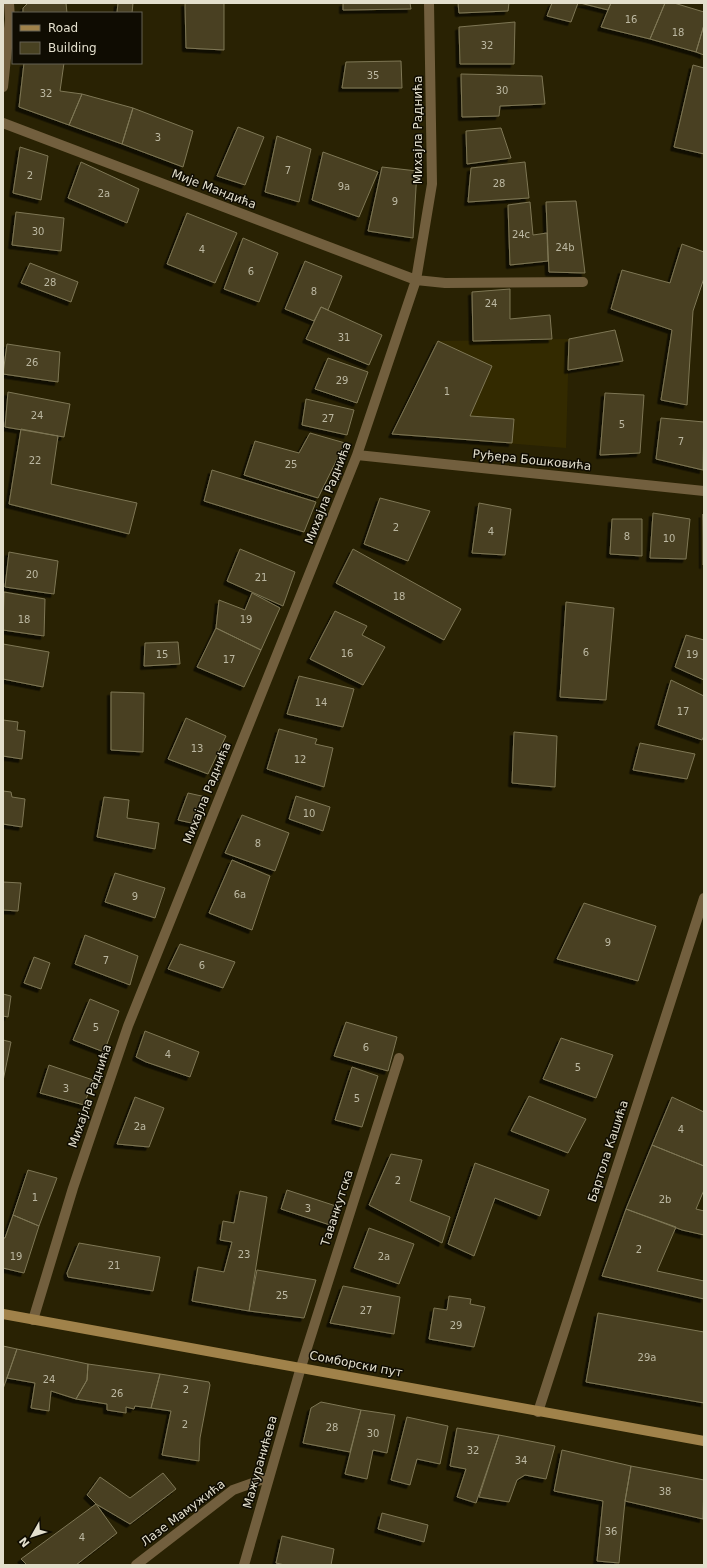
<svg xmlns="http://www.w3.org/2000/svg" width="707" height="1568" viewBox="0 0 707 1568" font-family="'DejaVu Sans',sans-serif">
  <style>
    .built { fill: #332a00 }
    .building { fill: #484121; stroke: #7e7655; filter: url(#shadow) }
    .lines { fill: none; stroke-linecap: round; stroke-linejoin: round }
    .minor { stroke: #725f3e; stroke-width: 10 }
    .secondary { stroke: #a0824a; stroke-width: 10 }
    .labels { text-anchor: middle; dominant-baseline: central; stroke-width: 3; stroke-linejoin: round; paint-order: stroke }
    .number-label { font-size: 10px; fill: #bcb8a2 }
    .street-label { font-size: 12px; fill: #e3dfcd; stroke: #0f0c02 }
  </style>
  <defs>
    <filter id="shadow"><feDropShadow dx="-3.5" dy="3.5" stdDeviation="0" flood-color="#0009"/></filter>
  </defs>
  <rect width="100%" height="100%" fill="#292203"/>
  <path class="built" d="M569 339 566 448 392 434 438 341Z"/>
  <path class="building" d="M28 3H66L67 13H23V8Z
    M118 3H133L132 13H117Z
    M185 3H224V50L186 48Z
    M343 3H410L411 9 343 10Z
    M458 3H509L508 11 459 13Z
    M552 3H578L571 22 547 16Z
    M580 3H611L608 10Z
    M611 3H665L650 39 601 27Z
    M665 3H674L704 12V25L696 52 650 39Z
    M515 22 514 64H460L459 27Z
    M704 25V55L696 52Z
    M401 61 402 88H342L346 62Z
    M24 63H64L60 91 82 94 69 125 19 107Z
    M693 65 704 68V154L674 147Z
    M461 74 542 76 545 104 500 106 499 116 462 117Z
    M82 94 133 108 122 144 69 125Z
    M133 108 193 131 183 167 122 144Z
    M238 127 264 137 245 185 217 176Z
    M501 128 511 158 467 164 466 131Z
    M277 136 311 149 299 202 265 192Z
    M20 147 48 156 41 200 13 193Z
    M323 152 378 172 359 217 312 200Z
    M81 162 139 189 127 223 68 198Z
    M525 162 529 198 468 202 471 168Z
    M382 167 417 171 413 238 368 231Z
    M576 201 585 273 549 272 546 202Z
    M530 202 533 235 547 233 548 261 510 265 508 205Z
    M16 212 64 218 61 251 12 245Z
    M187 213 237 233 215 283 167 264Z
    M243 238 278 253 259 302 224 289Z
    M682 244 704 252V278L693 311 687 405 661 400 672 330 611 309 622 270 670 283Z
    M305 261 342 276 328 310 321 307 314 321 285 309Z
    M30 263 78 282 71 302 21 283Z
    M510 289V319L550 315 552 339 473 341 472 292Z
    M321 307 382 335 369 365 306 339Z
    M615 330 623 361 568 370 569 339Z
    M438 341 492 366 470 416 514 419 512 443 392 434Z
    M7 344 60 352 58 382 3 374Z
    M328 358 368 372 357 403 315 389Z
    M8 392 70 404 64 437 5 427Z
    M605 393 644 395 640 453 600 455Z
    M306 399 354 410 347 435 302 425Z
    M661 418 704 422 703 470 656 459Z
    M21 429 58 436 51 484 137 503 129 534 9 504Z
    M310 433 345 443 318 498 244 475 255 441 299 453Z
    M212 470 316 502 304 532 204 501Z
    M380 498 430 511 408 561 364 544Z
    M479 503 511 509 505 555 472 553Z
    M653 513 690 519 686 559 650 558Z
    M703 514 704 565H703Z
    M612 519H642V556L610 554Z
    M240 549 295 572 283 606 227 581Z
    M353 549 461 609 444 640 336 583Z
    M9 552 58 561 54 594 5 587Z
    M4 592 45 599 44 636 3 630Z
    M252 593 280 608 261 650 216 628 219 600 245 610Z
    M566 602 614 608 606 700 560 697Z
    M335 611 367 626 362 635 385 647 363 685 310 659Z
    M216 628 261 650 244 687 197 667Z
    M686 635 704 640V680L675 667Z
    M178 642 180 664 144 666 145 643Z
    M3 644 49 652 43 687 3 679Z
    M299 676 354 689 343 727 287 714Z
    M671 680 704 696V736L702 740 658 725Z
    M111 692 144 693 143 752 111 750Z
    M186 718 226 736 208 774 168 759Z
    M3 720 18 722 17 730 25 731 22 759 3 756Z
    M279 729 317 739 315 744 333 748 324 787 267 769Z
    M514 732 557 736 555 787 512 783Z
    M640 743 695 754 687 779 633 770Z
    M3 791 11 792 12 797 25 799 22 827 3 824Z
    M188 793 206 797 196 824 178 820Z
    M296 796 330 807 323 831 289 819Z
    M104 797 129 800 127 818 159 823 155 849 97 837Z
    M242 815 289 833 275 871 225 853Z
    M232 860 270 876 252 930 209 913Z
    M115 873 165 888 155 918 105 902Z
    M3 882 21 883 18 911 3 910Z
    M584 903 656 926 638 981 557 959Z
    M85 935 138 956 130 985 75 964Z
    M180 944 235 962 223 988 168 969Z
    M34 957 50 963 41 989 24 983Z
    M3 994 11 996 8 1017 3 1016Z
    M90 999 119 1011 104 1052 73 1040Z
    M346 1022 397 1037 388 1071 334 1056Z
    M145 1031 199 1052 190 1077 146 1062 136 1057Z
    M561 1038 613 1055 596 1098 543 1079Z
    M3 1040 11 1042 3 1081Z
    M49 1065 93 1080 84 1105 40 1093Z
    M352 1067 378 1076 362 1127 335 1120Z
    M529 1096 586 1119 568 1153 511 1131Z
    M135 1097 164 1108 149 1147 117 1144Z
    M672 1097 704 1112V1166L652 1145Z
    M652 1145 704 1166V1190L696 1209 704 1211V1235L682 1230 626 1209Z
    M391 1154 422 1160 410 1201 450 1217 442 1243 369 1205Z
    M475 1163 549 1190 540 1216 495 1198 474 1256 448 1244Z
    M28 1170 57 1178 39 1226 13 1215Z
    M287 1190 336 1206 330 1225 281 1209Z
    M240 1191 267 1197 249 1311 192 1301 198 1267 224 1272 232 1242 220 1240 223 1221 234 1223Z
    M626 1209 676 1227 657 1271 704 1281V1299L602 1276Z
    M13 1215 39 1226 24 1273 3 1268V1238H5Z
    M369 1228 414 1244 399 1284 354 1268Z
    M79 1243 160 1257 153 1291 68 1277 67 1273Z
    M257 1270 316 1280 304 1318 249 1311Z
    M343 1286 400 1297 394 1334 330 1323Z
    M449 1296 471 1299 470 1304 485 1307 474 1347 429 1339 434 1308 447 1310Z
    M598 1313 704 1332V1403L586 1382Z
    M3 1346 17 1349 3 1389Z
    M17 1349 88 1364 87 1380 76 1399 51 1391 49 1411 31 1408 35 1383 7 1378Z
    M88 1364 160 1374 151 1408 135 1406 134 1409 126 1407V1413L107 1410V1404L76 1399 87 1380Z
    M160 1374 209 1382 210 1385 200 1438 199 1461 162 1455 171 1411 151 1408Z
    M321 1402 361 1410 350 1452 303 1443 311 1408Z
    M361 1410 395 1415 387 1453 373 1450 367 1479 345 1474Z
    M407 1417 448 1426 440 1464 417 1459 410 1485 391 1480Z
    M457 1428 499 1435 476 1503 457 1497 466 1469 450 1466Z
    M499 1435 555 1446 546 1479 525 1475 517 1480 509 1502 479 1497Z
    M562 1450 631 1466 625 1501 619 1563 597 1561 603 1501 554 1491Z
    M631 1466 704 1480 703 1519 625 1501Z
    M163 1473 176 1489 130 1524 96 1504 87 1495 100 1477 130 1498Z
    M96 1504 117 1533 76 1565H27L21 1559Z
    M382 1513 428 1525 424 1542 378 1529Z
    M282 1536 334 1549 331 1565H285L276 1563Z"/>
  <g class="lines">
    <path class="minor" d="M3 87 10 19 9 3
      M3 123 416 280 445 283 583 282
      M357 455 704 491
      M33 1320 73 1188 128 1026 357 455 416 280 432 184 429 3
      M538 1412 704 898
      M136 1565 233 1490 269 1477
      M244 1565 301 1367 399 1058"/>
    <path class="secondary" d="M3 1314 704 1441"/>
  </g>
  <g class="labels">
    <g class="number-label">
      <text x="631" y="19">16</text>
      <text x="678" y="32">18</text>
      <text x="487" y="45">32</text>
      <text x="373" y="75">35</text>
      <text x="502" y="90">30</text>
      <text x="46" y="93">32</text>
      <text x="158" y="137">3</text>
      <text x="288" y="170">7</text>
      <text x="30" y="175">2</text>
      <text x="499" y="183">28</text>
      <text x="344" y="186">9a</text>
      <text x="104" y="193">2a</text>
      <text x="395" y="201">9</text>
      <text x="38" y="231">30</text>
      <text x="521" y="234">24c</text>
      <text x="565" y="247">24b</text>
      <text x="202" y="249">4</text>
      <text x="251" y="271">6</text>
      <text x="50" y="282">28</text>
      <text x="314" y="291">8</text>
      <text x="491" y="303">24</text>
      <text x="344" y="337">31</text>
      <text x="32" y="362">26</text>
      <text x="342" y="380">29</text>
      <text x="447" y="391">1</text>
      <text x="37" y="415">24</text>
      <text x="328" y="418">27</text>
      <text x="622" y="424">5</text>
      <text x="681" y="441">7</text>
      <text x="35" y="460">22</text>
      <text x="291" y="464">25</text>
      <text x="396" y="527">2</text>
      <text x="491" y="531">4</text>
      <text x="627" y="536">8</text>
      <text x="669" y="538">10</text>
      <text x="32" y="574">20</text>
      <text x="261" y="577">21</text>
      <text x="399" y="596">18</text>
      <text x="24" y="619">18</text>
      <text x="246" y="619">19</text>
      <text x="586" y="652">6</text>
      <text x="347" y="653">16</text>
      <text x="162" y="654">15</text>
      <text x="692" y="654">19</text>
      <text x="229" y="659">17</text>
      <text x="321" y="702">14</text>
      <text x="683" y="711">17</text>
      <text x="197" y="748">13</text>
      <text x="300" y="759">12</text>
      <text x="309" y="813">10</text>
      <text x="258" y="843">8</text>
      <text x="240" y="894">6a</text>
      <text x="135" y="896">9</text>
      <text x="608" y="942">9</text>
      <text x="106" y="960">7</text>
      <text x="202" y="965">6</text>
      <text x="96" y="1027">5</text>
      <text x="366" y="1047">6</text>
      <text x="168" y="1054">4</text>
      <text x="578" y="1067">5</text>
      <text x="66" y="1088">3</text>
      <text x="357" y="1098">5</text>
      <text x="140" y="1126">2a</text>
      <text x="681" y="1129">4</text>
      <text x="398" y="1180">2</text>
      <text x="35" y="1197">1</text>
      <text x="665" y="1199">2b</text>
      <text x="308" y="1208">3</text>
      <text x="639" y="1249">2</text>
      <text x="244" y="1254">23</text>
      <text x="16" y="1256">19</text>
      <text x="384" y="1256">2a</text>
      <text x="114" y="1265">21</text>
      <text x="282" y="1295">25</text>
      <text x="366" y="1310">27</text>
      <text x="456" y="1325">29</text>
      <text x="647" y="1357">29a</text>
      <text x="49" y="1379">24</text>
      <text x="186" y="1389">2</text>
      <text x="117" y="1393">26</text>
      <text x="185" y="1424">2</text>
      <text x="332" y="1427">28</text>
      <text x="373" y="1433">30</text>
      <text x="473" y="1450">32</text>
      <text x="521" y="1460">34</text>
      <text x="665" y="1491">38</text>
      <text x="611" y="1531">36</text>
      <text x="82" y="1537">4</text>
    </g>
    <g class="street-label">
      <text transform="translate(418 130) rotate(-90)">Михајла Раднића</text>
      <text transform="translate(214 189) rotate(21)">Мије Мандића</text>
      <text transform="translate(532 460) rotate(6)">Руђера Бошковића</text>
      <text transform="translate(328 493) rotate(-69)">Михајла Раднића</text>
      <text transform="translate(207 793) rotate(-68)">Михајла Раднића</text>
      <text transform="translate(90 1096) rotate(-71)">Михајла Раднића</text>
      <text transform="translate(608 1151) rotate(-72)">Бартола Кашића</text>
      <text transform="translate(337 1208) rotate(-72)">Таванкутска</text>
      <text transform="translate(356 1364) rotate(11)">Сомборски пут</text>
      <text transform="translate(260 1462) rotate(-74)">Мажуранићева</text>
      <text transform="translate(183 1513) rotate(-37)">Лазе Мамужића</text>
    </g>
  </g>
  <rect width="707" height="1568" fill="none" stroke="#e3dfcd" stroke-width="8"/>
  <rect x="12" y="12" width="130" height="52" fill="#0f0c02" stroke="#646053"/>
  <rect x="20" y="25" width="20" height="6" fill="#a0824a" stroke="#646053"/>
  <text x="48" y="32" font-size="12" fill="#e3dfcd">Road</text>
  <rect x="20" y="42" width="20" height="12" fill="#484121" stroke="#646053"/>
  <text x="48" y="52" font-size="12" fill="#e3dfcd">Building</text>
  <g transform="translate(32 1536) rotate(231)" stroke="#0f0c02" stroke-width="3" paint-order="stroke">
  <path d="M0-3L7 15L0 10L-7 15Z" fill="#e3dfcd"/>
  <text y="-6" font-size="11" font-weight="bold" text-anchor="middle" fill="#e3dfcd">N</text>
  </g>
</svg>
